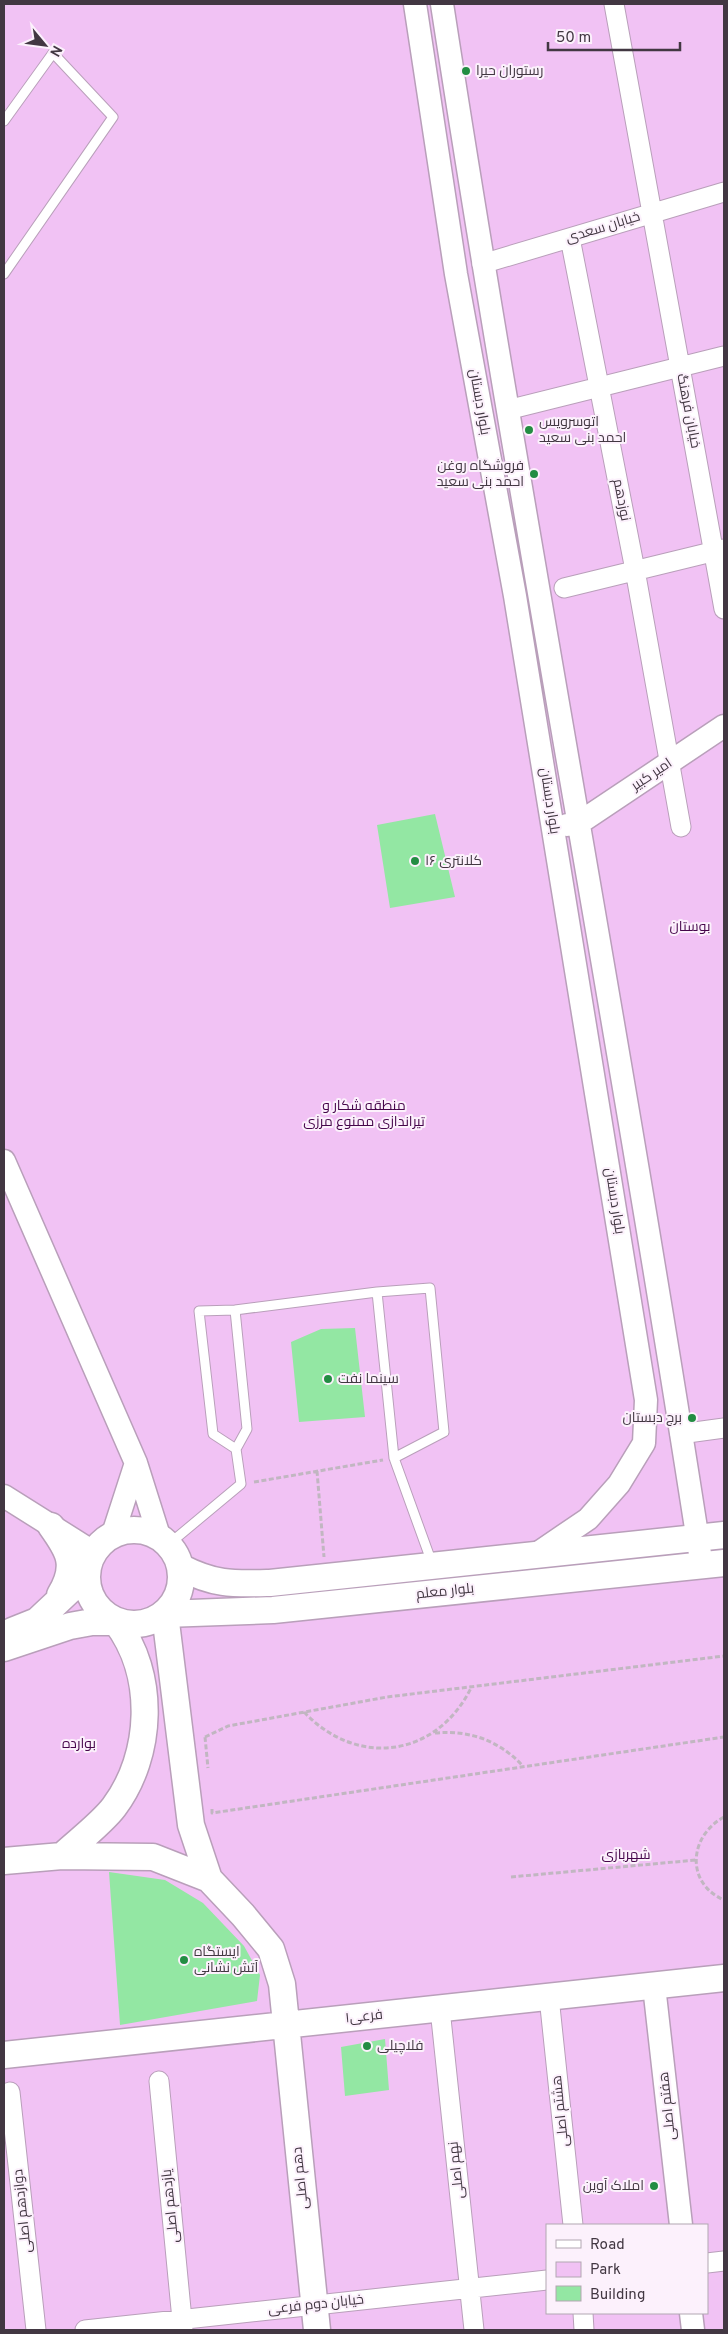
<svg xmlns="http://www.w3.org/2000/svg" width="728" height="2334" viewBox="0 0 728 2334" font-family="Overpass,Cairo,sans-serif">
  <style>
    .green { fill: #f1c2f4; fill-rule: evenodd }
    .building { fill: #93e7a3 }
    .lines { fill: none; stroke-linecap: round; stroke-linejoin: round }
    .service-casing { stroke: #b99fba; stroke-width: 11 }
    .minor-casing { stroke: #b99fba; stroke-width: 21 }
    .tertiary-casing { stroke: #b99fba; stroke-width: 25 }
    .secondary-casing { stroke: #b99fba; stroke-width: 29 }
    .path { stroke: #c1b6c1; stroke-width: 3; stroke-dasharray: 5 2.5; stroke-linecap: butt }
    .service { stroke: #fff; stroke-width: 9 }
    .minor { stroke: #fff; stroke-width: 19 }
    .tertiary { stroke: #fff; stroke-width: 22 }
    .secondary { stroke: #fff; stroke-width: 26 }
    .poi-dot { fill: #238d43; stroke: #fcf1fc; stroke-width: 2 }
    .labels { text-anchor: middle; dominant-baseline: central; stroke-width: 4; stroke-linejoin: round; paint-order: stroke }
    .poi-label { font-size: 14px; fill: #423742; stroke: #fcf1fc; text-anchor: start }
    .street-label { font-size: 14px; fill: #423742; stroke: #fcf1fc }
    .park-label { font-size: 14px; fill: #46064b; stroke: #fcf1fc }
  </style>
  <rect width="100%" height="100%" fill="#fcf1fc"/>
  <path class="green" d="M4 4H724V2330H4ZM547 2225H707V2313H547Z"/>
  <path class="building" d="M435 814 455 897 390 908 377 825Z
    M355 1328 365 1417 299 1422 291 1342 321 1329Z
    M109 1872 165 1880 203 1903 244 1946 260 1975 257 2001 120 2025Z
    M385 2039 389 2090 345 2096 341 2047Z"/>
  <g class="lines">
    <g class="service-casing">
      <path id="service" d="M4 121 53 53 113 117 4 274
        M377 1292 430 1288 444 1432 394 1458 432 1563
        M236 1449 213 1434 199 1311 235 1310 377 1292 394 1458
        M169 1544 241 1484 236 1449 247 1429 235 1310"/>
    </g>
    <g class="minor-casing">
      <path id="minor" d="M614 4 724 609
        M570 238 635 570 681 827
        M482 264 724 192
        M507 410 724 356
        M564 588 724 549
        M680 1434 724 1428
        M549 1997 573 2225
        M440 2009 474 2330
        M159 2081 183 2330
        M10 2092 36 2330
        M707 2263 724 2261
        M583 2313 584 2330
        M85 2330 547 2280"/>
    </g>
    <g class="tertiary-casing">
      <path id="tertiary" d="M415 4 456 274 515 596 646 1400 644 1443 619 1484 588 1519 535 1555
        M442 4C522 522 620 1036 700 1554
        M567 825 579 823 724 726
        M4 1161 136 1463 159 1536
        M4 1496 93 1552
        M113 1534 136 1463
        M654 1986 681 2225
        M691 2313 693 2330"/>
    </g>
    <g class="secondary-casing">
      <path id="secondary" d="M51 1526C69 1551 78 1565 60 1595
        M87 1577a47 47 0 1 1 94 0a47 47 0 1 1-94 0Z
        M180 1567C215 1585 232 1584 270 1583L724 1535
        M12 1631 37 1621 86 1575
        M4 1648 70 1626 92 1622H116C156 1674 153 1755 114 1807 102 1823 77 1842 62 1856
        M4 1861 62 1856 153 1857 209 1879
        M4 2055 724 1978
        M317 2330 282 1984 271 1949 243 1915 209 1879 191 1825 165 1614 273 1610 724 1563"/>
    </g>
    <path class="path" d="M317 1471 324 1557
      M254 1482 383 1460
      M304 1712C358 1769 438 1757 472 1686
      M435 1733C469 1730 498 1740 522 1765
      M205 1737 208 1768
      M205 1737 228 1726 387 1697 724 1656
      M212 1809V1813L724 1737
      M724 1817C689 1836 685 1883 724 1900
      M511 1877 696 1860"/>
    <use href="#service" class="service"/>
    <use href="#minor" class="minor"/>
    <use href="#tertiary" class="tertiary"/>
    <use href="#secondary" class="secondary"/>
  </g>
  <g class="poi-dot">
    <circle cx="466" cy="71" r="5"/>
    <circle cx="529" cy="430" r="5"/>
    <circle cx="534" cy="474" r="5"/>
    <circle cx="415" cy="861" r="5"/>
    <circle cx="328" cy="1379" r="5"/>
    <circle cx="692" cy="1418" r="5"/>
    <circle cx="184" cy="1960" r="5"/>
    <circle cx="367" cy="2046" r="5"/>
    <circle cx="654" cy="2186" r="5"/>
  </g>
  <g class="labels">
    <g class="poi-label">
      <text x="476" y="71">رستوران حیرا</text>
      <text x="539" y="422">اتوسرویس<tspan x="539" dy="16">احمد بنی سعید</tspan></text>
      <text x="524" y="466" text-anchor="end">فروشگاه روغن<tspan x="524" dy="16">احمد بنی سعید</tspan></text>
      <text x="425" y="861">کلانتری ۱۶</text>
      <text x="338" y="1379">سینما نفت</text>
      <text x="682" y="1418" text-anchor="end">برج دبستان</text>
      <text x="194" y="1952">ایستگاه<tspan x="194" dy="16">آتش نشانی</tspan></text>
      <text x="377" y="2046">فلاچیلی</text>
      <text x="644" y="2186" text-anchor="end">املاک آوین</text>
    </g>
    <g class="street-label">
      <text transform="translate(603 228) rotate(-17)">خیابان سعدی</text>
      <text transform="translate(479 402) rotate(80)">بلوار دبستان</text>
      <text transform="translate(688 411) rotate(79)">خیابان فرهنگ</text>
      <text transform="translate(621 500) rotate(79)">نوزدهم</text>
      <text transform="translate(652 775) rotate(-34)">امیر کبیر</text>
      <text transform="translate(549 801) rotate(81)">بلوار دبستان</text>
      <text transform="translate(614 1201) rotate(81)">بلوار دبستان</text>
      <text transform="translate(445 1592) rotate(-6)">بلوار معلم</text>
      <text transform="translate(364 2017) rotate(-6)">فرعی۱</text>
      <text transform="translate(668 2106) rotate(-96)">هفتم اصلی</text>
      <text transform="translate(561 2111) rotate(-96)">هشتم اصلی</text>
      <text transform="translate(457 2170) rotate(-96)">نهم اصلی</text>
      <text transform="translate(301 2178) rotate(-96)">دهم اصلی</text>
      <text transform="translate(171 2206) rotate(-96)">یازدهم اصلی</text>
      <text transform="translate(23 2211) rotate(-96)">دوازدهم اصلی</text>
      <text transform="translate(316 2305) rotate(-6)">خیابان دوم فرعی</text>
    </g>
    <g class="park-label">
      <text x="690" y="927">بوستان</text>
      <text x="364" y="1106">منطقه شکار و<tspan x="364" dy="16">تیراندازی ممنوع مرزی</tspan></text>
      <text x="79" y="1744">بوارده</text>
      <text x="626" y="1855">شهربازی</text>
    </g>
  </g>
  <rect width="728" height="2334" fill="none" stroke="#423742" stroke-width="10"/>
  <rect x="546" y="2224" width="162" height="90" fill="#fcf1fc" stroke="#b2a7b2"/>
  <rect x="556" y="2240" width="25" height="8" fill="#ffffff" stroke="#b2a7b2"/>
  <text x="590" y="2249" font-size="15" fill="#423742">Road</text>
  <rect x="556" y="2262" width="25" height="15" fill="#f1c2f4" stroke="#b2a7b2"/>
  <text x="590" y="2274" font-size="15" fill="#423742">Park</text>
  <rect x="556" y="2286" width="25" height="15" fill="#93e7a3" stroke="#b2a7b2"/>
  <text x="590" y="2299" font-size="15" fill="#423742">Building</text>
  <g transform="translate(45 45) rotate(119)" stroke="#fcf1fc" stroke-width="4" paint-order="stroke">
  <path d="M0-4L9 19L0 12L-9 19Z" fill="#423742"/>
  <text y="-8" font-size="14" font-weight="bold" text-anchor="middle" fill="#423742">N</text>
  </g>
  <path d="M548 42v8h132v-8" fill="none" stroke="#423742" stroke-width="2.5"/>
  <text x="556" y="42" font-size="15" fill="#423742" stroke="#fcf1fc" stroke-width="4" paint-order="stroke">50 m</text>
</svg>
